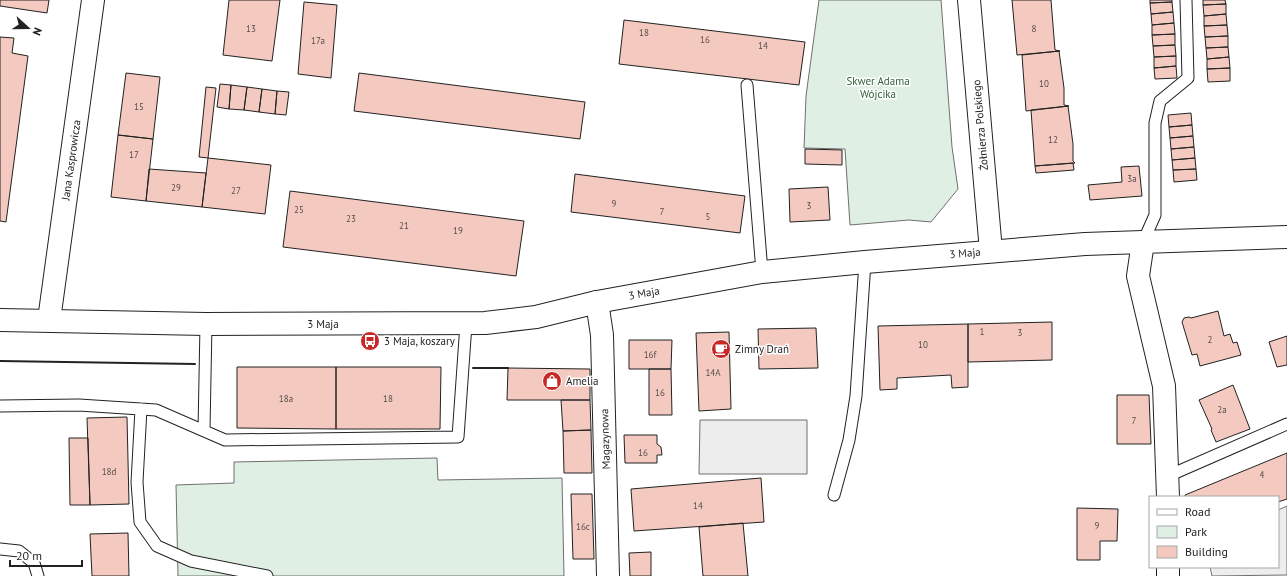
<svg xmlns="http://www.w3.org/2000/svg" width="1287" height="576" viewBox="0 0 1287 576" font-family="'PT Sans',sans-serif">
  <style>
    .green { fill: #e0efe3; stroke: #6f6f6f }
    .parking { fill: #ededed; stroke: #6f6f6f }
    .building { fill: #f3c9c0; stroke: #222 }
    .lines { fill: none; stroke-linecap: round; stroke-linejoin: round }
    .service-casing { stroke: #222; stroke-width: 13 }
    .minor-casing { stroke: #222; stroke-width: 24 }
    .tertiary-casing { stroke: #222; stroke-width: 24 }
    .service { stroke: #fff; stroke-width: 11 }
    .minor { stroke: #fff; stroke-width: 22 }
    .tertiary { stroke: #fff; stroke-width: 22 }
    .wall { stroke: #222; stroke-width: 2 }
    .labels { text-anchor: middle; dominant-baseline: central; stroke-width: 3; stroke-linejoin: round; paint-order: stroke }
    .number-label { font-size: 9px; fill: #564c4a }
    .park-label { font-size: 11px; fill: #2f5e38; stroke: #fff }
    .street-label { font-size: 11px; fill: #222; stroke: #fff }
    .poi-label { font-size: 11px; fill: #222; stroke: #fff; text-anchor: start }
  </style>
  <rect width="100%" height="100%" fill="#fff"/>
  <path class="green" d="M819 0H941L952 147 958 189 931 222 909 220 850 225 845 149 804 148 806 96Z
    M437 458 438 480 562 478 564 576H178L176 485 234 483V462Z"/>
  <path class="parking" d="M700 420H807V474H699Z
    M1287 506V575L1212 576 1210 567H1278V510Z"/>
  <path class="building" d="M0 0H49L47 13 0 6Z
    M229 0H280L272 61 223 55Z
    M1012 0H1051L1055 50 1060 51 1017 55Z
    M1150 0H1172V2L1150 3Z
    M1203 0H1225L1226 4 1203 5Z
    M304 2 337 5 331 78 298 74Z
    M1172 2 1173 12 1151 14 1150 3Z
    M1226 4V14L1204 16 1203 5Z
    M1173 12 1174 23 1152 25 1151 14Z
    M1226 14 1227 25 1204 26V16Z
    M624 20 805 42 799 85 619 64Z
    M1174 23 1175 34 1152 35V25Z
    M1227 25 1228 36 1205 37 1204 26Z
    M1175 34V45L1153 46 1152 35Z
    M1228 36V47L1206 48 1205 37Z
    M0 37 14 38 12 53 28 56 6 222 0 221Z
    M1175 45 1176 56 1154 57 1153 46Z
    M1228 47 1229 57 1207 59 1206 48Z
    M1059 51 1064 88V105L1069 106 1026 111 1022 55Z
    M1176 56V66L1154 68V57Z
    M1229 57 1230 68 1207 69V59Z
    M1176 66 1177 78 1155 79 1154 68Z
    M1230 68V81L1208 82 1207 69Z
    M126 73 160 77 153 139 118 135Z
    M359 73 585 102 580 139 354 111Z
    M220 84 231 85 229 109 217 107Z
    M231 85 247 87 244 110 229 109Z
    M206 87 216 88 208 158 199 157Z
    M247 87 262 89 259 112 244 110Z
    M262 89 277 91 275 114 259 112Z
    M277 91 289 92 286 115 275 114Z
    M1068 106 1073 144V161L1075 163 1035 166 1031 110Z
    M1191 113 1192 125 1169 127 1168 115Z
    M1192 125 1193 136 1170 138 1169 127Z
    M118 135 153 139 146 201 111 197Z
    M1193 136 1194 147 1171 149 1170 138Z
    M1194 147 1195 158 1172 160 1171 149Z
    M805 149 842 150V165L805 164Z
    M208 158 271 165 265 214 202 207Z
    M1195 158 1196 169 1173 170 1172 160Z
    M1073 163 1074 170 1036 173 1035 166Z
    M1139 166 1142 196 1090 200 1088 185 1122 182 1121 167Z
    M149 169 206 173 202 207 146 201Z
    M1196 169 1197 180 1174 182 1173 170Z
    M575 174 745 196 740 233 571 212Z
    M828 187 830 220 790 222 789 189Z
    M290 191 524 221 516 276 283 247Z
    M1218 311 1224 336 1230 334 1233 343 1237 342 1241 355 1200 366 1197 354 1192 355 1182 322 1184 318 1189 317 1191 318Z
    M1052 322V360L968 362V324Z
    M968 324V387L952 388 951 375 897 378V389L880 390 878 326Z
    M816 328 818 368 759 369 758 329Z
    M729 332 731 409 699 411 696 333Z
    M1287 336V365L1277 367 1269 342Z
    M629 340H672L671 369H629Z
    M237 367H336V429L237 428Z
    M336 367H441L440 429H336Z
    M508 368 590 369V400H507Z
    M649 369H671L672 415H649Z
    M1233 385 1250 429 1216 442 1211 430 1212 429 1199 400Z
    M1117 395H1149L1151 444H1117Z
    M561 400H590L591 430 563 431Z
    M127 417 129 504 90 505 87 418Z
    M591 430 592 473H564L563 431Z
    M624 435H657V444L661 447 662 455H657V463H625Z
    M69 438H88L90 505H70Z
    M1287 453V499L1278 502V497H1185V495Z
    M761 478 764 522 634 531 631 489Z
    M571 494H592L594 559H573Z
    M1077 508 1118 509 1117 541H1100V560H1077Z
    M743 523 748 576H703L699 527Z
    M128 533 129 576H92L90 534Z
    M651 552V576H630L629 553Z"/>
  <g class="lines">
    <g class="service-casing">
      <path id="service" d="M747 85 762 272
        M1143 242 1155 215V123L1160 101 1188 78 1186 0
        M0 406 79 405 156 410 225 440 458 437 466 324
        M141 409 137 482 140 522 157 546 191 561 267 576
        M204 430 206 324
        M1168 476 1287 424
        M834 495 849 440 856 396 865 262
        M0 549 19 551 34 563 38 576"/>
    </g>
    <g class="minor-casing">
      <path id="minor" d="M597 302 602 335 608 576
        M49 320 93 0"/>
    </g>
    <g class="tertiary-casing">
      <path id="tertiary" d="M969 0 991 251
        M1143 242 1138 276 1164 386 1168 497
        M0 320 206 324 485 323 536 317 597 302 762 272 865 262 1085 244 1287 237
        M1168 567V576"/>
    </g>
    <use href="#service" class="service"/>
    <use href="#minor" class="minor"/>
    <use href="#tertiary" class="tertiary"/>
    <path class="wall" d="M0 361 195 364
      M473 368H508"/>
  </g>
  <defs>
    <g id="bus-disc" transform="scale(1)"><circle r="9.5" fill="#c62828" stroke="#fff"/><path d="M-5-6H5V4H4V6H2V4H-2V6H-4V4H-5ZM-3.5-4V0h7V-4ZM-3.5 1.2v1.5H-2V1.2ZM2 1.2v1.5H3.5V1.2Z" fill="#fff"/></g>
    <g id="cafe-disc" transform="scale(1)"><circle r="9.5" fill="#c62828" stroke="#fff"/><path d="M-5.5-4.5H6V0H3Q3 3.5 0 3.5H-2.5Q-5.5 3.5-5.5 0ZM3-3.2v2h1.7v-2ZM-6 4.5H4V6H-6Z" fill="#fff"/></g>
    <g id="shop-disc" transform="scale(1)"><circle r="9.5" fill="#c62828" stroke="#fff"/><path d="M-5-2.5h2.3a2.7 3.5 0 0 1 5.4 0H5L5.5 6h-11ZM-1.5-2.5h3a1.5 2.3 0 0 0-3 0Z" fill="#fff"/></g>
  </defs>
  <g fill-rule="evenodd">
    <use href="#bus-disc" x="370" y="341"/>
    <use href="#cafe-disc" x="721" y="349"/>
    <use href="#shop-disc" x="552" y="381"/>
  </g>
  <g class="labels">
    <g class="number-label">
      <text x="251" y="28">13</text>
      <text x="1034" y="28">8</text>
      <text x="644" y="32">18</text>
      <text x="705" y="39">16</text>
      <text x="318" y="40">17a</text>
      <text x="763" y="45">14</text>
      <text x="1044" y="83">10</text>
      <text x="139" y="106">15</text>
      <text x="1053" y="139">12</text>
      <text x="134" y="154">17</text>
      <text x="1132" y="178">3a</text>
      <text x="176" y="187">29</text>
      <text x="236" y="190">27</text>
      <text x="614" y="203">9</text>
      <text x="809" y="205">3</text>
      <text x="299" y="209">25</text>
      <text x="662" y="211">7</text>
      <text x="708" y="216">5</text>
      <text x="351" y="218">23</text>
      <text x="404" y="225">21</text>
      <text x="458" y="230">19</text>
      <text x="982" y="331">1</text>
      <text x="1020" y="332">3</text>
      <text x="1210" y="339">2</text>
      <text x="923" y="344">10</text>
      <text x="650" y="354">16f</text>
      <text x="713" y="372">14A</text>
      <text x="660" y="392">16</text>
      <text x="286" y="398">18a</text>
      <text x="388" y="398">18</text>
      <text x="1222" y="409">2a</text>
      <text x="1134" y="420">7</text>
      <text x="643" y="452">16</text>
      <text x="109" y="471">18d</text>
      <text x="1262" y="474">4</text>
      <text x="698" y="505">14</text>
      <text x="1097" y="525">9</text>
      <text x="583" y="526">16c</text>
    </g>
    <g class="park-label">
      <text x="878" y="81">Skwer Adama<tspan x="878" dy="13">Wójcika</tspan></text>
    </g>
    <g class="street-label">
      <text transform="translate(980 125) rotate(-95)">Żołnierza Polskiego</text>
      <text transform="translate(71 160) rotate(-82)">Jana Kasprowicza</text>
      <text transform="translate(965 253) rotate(-5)">3 Maja</text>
      <text transform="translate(644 293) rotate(-10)">3 Maja</text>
      <text x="323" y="324">3 Maja</text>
      <text transform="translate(605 439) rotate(-92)">Magazynowa</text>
    </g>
    <g class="poi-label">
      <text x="384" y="341">3 Maja, koszary</text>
      <text x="735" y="349">Zimny Drań</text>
      <text x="566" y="381">Amelia</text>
    </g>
  </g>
  <rect x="1149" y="496" width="130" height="72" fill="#ffffff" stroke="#a7a7a7"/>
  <rect x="1157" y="509" width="20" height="6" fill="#ffffff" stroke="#a7a7a7"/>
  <text x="1185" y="516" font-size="12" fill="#222222">Road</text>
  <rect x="1157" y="526" width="20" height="12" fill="#e0efe3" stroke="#a7a7a7"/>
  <text x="1185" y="536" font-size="12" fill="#222222">Park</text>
  <rect x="1157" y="546" width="20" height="12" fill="#f3c9c0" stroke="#a7a7a7"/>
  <text x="1185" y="556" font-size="12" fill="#222222">Building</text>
  <g transform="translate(28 28) rotate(111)" stroke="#ffffff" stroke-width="3" paint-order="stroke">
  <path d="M0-3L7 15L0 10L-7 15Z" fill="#222222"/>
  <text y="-6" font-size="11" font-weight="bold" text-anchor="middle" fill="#222222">N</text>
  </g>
  <path d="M10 560v6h72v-6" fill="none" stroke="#222222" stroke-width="2"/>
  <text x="16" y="560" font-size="12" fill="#222222" stroke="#ffffff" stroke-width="3" paint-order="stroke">20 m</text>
</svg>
